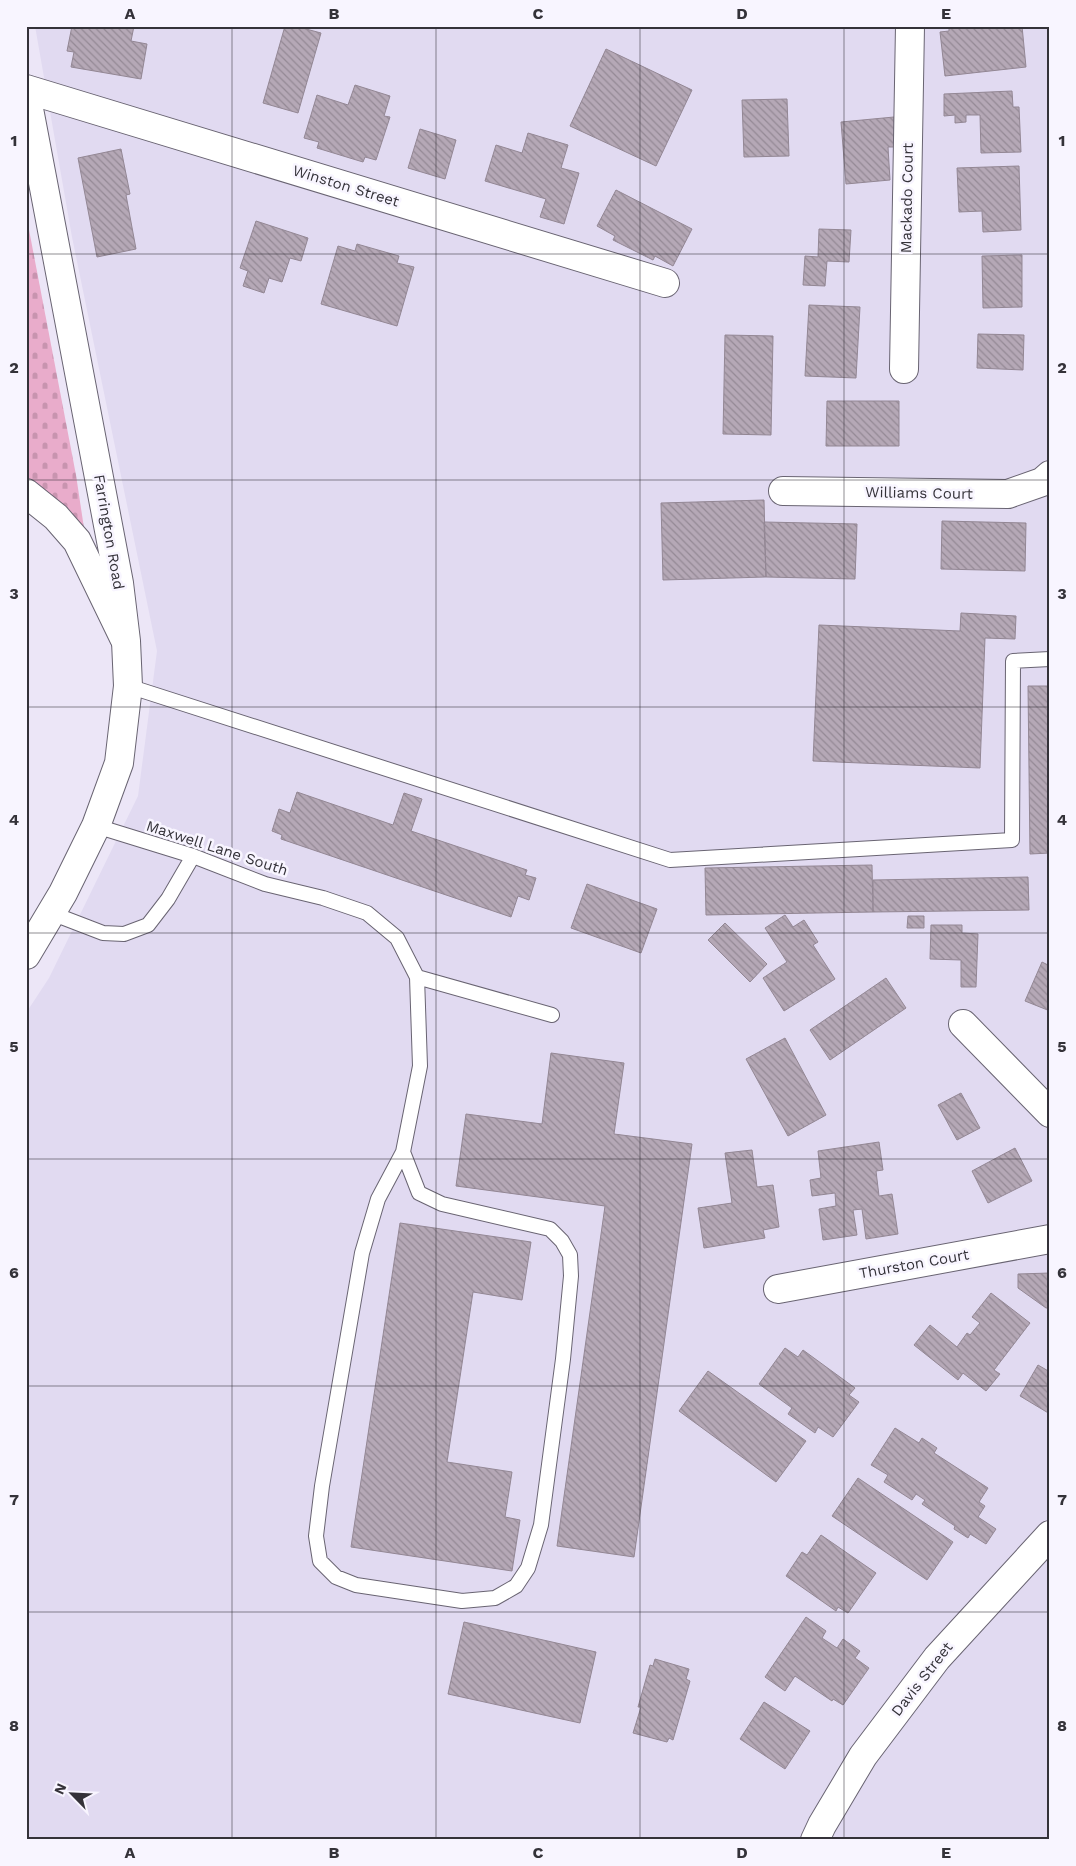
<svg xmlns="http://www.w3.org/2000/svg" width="1076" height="1866" viewBox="0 0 1076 1866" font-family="'Work Sans',sans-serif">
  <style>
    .built { fill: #e1daf1 }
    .cemetery { fill: url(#cemetery-stones) }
    .building { fill: url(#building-back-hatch); stroke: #938794 }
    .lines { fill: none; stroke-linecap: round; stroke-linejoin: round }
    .lane-casing { stroke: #696472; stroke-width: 16 }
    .street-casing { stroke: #696472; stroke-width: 30 }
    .secondary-casing { stroke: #696472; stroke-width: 30 }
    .lane { stroke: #fff; stroke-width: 14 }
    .street { stroke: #fff; stroke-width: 28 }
    .secondary { stroke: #fff; stroke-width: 28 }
    .grid { fill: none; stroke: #343239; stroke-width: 1; stroke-opacity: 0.55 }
    .labels { text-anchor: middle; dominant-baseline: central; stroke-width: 5; stroke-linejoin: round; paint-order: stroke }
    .street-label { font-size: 15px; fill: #343239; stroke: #f8f5ff }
    .neatline { fill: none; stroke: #343239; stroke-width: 2 }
    .grid-label { font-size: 16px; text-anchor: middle; font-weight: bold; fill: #343239 }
  </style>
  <defs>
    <pattern id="cemetery-stones" width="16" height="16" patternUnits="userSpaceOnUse" patternTransform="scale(1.25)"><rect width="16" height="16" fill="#e9accb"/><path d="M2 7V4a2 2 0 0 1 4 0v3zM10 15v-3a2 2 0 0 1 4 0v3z" fill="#c894af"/></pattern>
    <pattern id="building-back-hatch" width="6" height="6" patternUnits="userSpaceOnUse" patternTransform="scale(1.25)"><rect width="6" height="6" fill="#b5a8b6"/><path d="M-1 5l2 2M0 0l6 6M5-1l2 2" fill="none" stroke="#948995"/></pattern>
  </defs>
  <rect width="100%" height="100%" fill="#ece6f7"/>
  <path class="built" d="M35 26H1050V1840H26V1013L49 978 138 796 157 651 72 237Z"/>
  <path class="cemetery" d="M26 214 76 475 87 548 26 512Z"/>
  <path class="building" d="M72 26H134L131 41 147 44 141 79 71 67 74 52 67 51Z
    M285 26H295L321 33 298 113 263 103Z
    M1022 26 1026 67 945 76 940 32 949 31V27L955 26Z
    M606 49 692 90 656 166 570 126Z
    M355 85 390 96 384 116 390 117 376 160 365 157 363 162 317 148 319 142 304 138 317 95 348 105Z
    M1012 91 1013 107H1019L1021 152 981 153 980 115H966V122L955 123V115L944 116V94Z
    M787 99 789 156 744 157 742 100Z
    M894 117 896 147H888L890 180 846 184 841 122Z
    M420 129 456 140 445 179 408 168Z
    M528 133 568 145 561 168 579 173 564 224 540 217 546 199 485 181 496 145 522 153Z
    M121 149 130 194 126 195 136 249 97 257 78 158Z
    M1019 166 1021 230 983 232 982 211 959 212 957 168Z
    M616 190 692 229 673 266 655 256 653 260 613 240 615 236 597 226Z
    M256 221 308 238 301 261 290 258 282 282 269 278 264 293 243 286 248 271 240 268Z
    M819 229 851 230 849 262 827 261 825 286 803 285 805 256 818 257Z
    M357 244 399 256 397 263 414 267 397 326 321 304 338 246 355 251Z
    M1022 255V307L983 308 982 256Z
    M809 305 860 307 856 378 805 376Z
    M978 334 1024 335 1023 370 977 368Z
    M725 335 773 336 771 435 723 434Z
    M827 401H899V446H826Z
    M764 500 766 577 663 580 661 503Z
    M942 521 1026 523 1025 571 941 569Z
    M764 522 857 524 855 579 766 577Z
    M961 613 1016 616 1015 639 985 638 980 768 813 761 819 625 960 631Z
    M1028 686H1050V853L1030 854Z
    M297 792 393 825 404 793 422 799 411 831 527 870 525 875 536 878 529 900 518 896 511 917 281 839 282 835 272 831 279 809 290 813Z
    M872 865 873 912 706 915 705 868Z
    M1028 877 1029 910 873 912V880Z
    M587 884 657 909 641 953 571 928Z
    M785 915 793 927 804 920 818 942 813 945 835 979 784 1011 763 978 787 962 765 928Z
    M908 916H924V928H907Z
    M725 923 767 964 750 982 708 940Z
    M931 925H962V933L978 934 976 987H961V960L930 959Z
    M1042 962 1050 966V1011L1025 1001Z
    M886 978 906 1008 830 1060 810 1030Z
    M785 1038 826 1115 788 1136 746 1059Z
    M551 1053 624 1063 614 1134 692 1144 634 1557 557 1546 605 1206 456 1186 466 1114 542 1124Z
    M961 1093 980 1128 957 1140 938 1105Z
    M879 1142 883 1170 876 1171 879 1196 892 1194 898 1234 866 1239 862 1209 853 1210 857 1235 823 1240 819 1209 836 1206 835 1193 812 1196 810 1180 821 1178 818 1151Z
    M1015 1148 1032 1181 988 1203 972 1171Z
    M752 1150 757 1187 773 1185 779 1227 763 1230 765 1238 704 1248 698 1208 732 1203 725 1153Z
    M400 1223 531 1242 522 1300 473 1292 447 1462 512 1472 505 1517 520 1520 512 1571 351 1547Z
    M1050 1273V1308H1046L1018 1288V1274Z
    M991 1293 1030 1323 994 1370 1000 1374 986 1391 963 1373 958 1380 914 1345 930 1325 957 1347 967 1333 970 1335 980 1323 972 1317Z
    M785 1348 798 1357 803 1350 855 1388 849 1395 859 1402 833 1437 818 1427 815 1433 788 1414 792 1408 759 1384Z
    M1038 1365 1050 1372V1414L1020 1396Z
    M708 1371 806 1441 776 1482 679 1411Z
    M895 1428 919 1443 922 1438 937 1448 934 1453 988 1488 979 1502 985 1506 978 1517 996 1529 986 1544 970 1534 968 1538 954 1529 955 1526 922 1504 925 1500 916 1494 912 1500 884 1482 888 1475 871 1465Z
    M858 1478 953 1542 927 1580 832 1516Z
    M821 1535 876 1573 848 1613 838 1607 836 1611 786 1576 802 1552 807 1555Z
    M806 1617 826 1631 822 1638 837 1648 843 1639 860 1651 855 1658 869 1668 843 1705 833 1699 832 1701 795 1676 785 1691 765 1677Z
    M464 1622 596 1652 580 1723 448 1694Z
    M655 1659 689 1669 686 1679 690 1681 673 1740 669 1738 667 1742 633 1733 641 1707H638L650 1665 653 1666Z
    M764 1702 810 1731 785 1769 740 1739Z"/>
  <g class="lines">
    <g class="lane-casing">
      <path id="lane" d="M128 686 670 860 1012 840 1013 661 1050 659
        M96 826 193 856 265 884 323 898 367 913 397 938 417 977 420 1066 403 1152 378 1199 362 1253 322 1486 316 1536 320 1561 336 1577 356 1585 462 1601 495 1598 516 1586 528 1568 541 1525 563 1359 571 1276 570 1255 562 1241 550 1229 442 1204 419 1193 403 1152
        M51 913 103 933 124 934 148 925 168 899 193 856
        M417 977 552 1015"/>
    </g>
    <g class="street-casing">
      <path id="street" d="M26 89 665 283
        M904 369 910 26
        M783 491 1008 494 1042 482 1050 475
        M26 493 56 517 77 541 124 638
        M963 1024 1050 1113
        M778 1289 1050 1239
        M815 1840 822 1825 863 1756 937 1658 1050 1535"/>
    </g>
    <g class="secondary-casing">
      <path id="secondary" d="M26 93 119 583 126 641 128 686 119 763 96 826 63 893 26 955"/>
    </g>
    <use href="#lane" class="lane"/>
    <use href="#street" class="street"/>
    <use href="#secondary" class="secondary"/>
  </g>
  <path class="grid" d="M232 26V1840M436 26V1840M640 26V1840M844 26V1840M26 254H1050M26 480H1050M26 707H1050M26 933H1050M26 1159H1050M26 1386H1050M26 1612H1050"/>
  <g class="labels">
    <g class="street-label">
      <text transform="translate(346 186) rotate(17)">Winston Street</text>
      <text transform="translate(907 198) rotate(-89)">Mackado Court</text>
      <text transform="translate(919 493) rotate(1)">Williams Court</text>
      <text transform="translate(109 532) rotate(80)">Farrington Road</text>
      <text transform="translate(217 848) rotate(18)">Maxwell Lane South</text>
      <text transform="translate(914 1264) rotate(-10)">Thurston Court</text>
      <text transform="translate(922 1679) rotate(-52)">Davis Street</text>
    </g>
  </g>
  <rect width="1076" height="1866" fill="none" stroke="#f8f5ff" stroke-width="55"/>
  <g transform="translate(72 1794) rotate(294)" stroke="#f8f5ff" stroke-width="4" paint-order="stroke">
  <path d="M0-4L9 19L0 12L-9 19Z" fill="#343239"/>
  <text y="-8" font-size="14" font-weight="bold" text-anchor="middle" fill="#343239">N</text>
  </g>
  <rect x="28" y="28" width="1020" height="1810" class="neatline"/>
  <g class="grid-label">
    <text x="130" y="19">A</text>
    <text x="334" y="19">B</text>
    <text x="538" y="19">C</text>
    <text x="742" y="19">D</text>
    <text x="946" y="19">E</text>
    <text x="14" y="146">1</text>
    <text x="1062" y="146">1</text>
    <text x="14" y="373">2</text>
    <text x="1062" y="373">2</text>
    <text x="14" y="599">3</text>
    <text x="1062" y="599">3</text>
    <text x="14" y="825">4</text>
    <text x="1062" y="825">4</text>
    <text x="14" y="1052">5</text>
    <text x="1062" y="1052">5</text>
    <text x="14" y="1278">6</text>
    <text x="1062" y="1278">6</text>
    <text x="14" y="1505">7</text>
    <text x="1062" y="1505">7</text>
    <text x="14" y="1731">8</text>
    <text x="1062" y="1731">8</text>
    <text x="130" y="1858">A</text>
    <text x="334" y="1858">B</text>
    <text x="538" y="1858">C</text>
    <text x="742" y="1858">D</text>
    <text x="946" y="1858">E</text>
  </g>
</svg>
